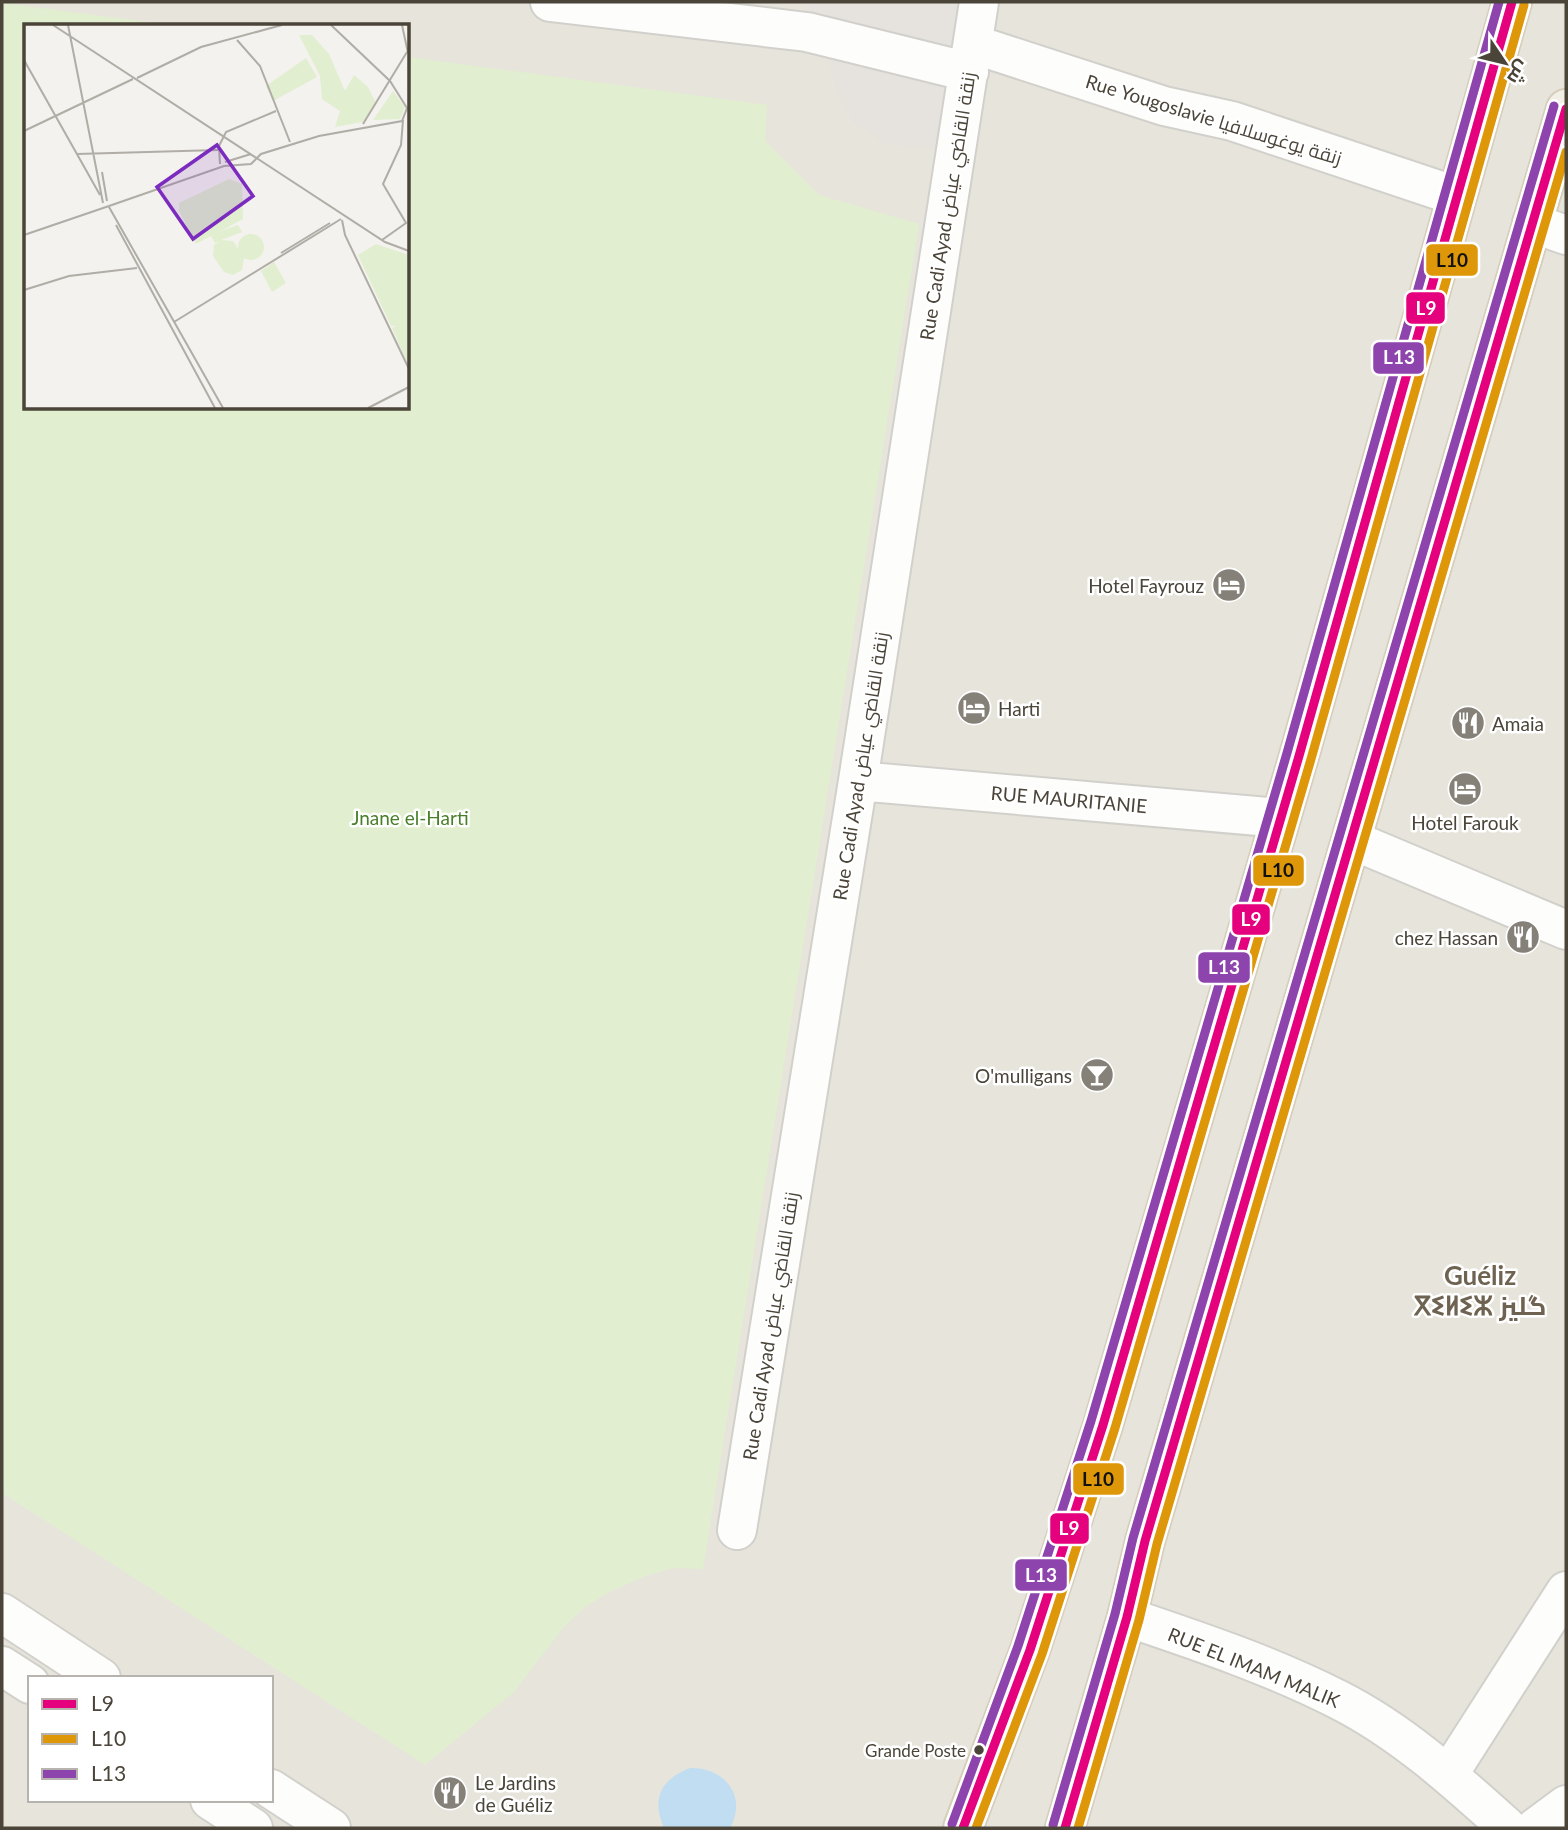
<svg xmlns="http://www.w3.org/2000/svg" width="1568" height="1830" viewBox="0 0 1568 1830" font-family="Lato,Cairo,'Noto Sans Tifinagh',sans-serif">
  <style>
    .residential { fill: #e7e4dc; fill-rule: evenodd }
    .green { fill: #e1eecf }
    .parking { fill: #e6e3df }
    .water { fill: #c0ddf1 }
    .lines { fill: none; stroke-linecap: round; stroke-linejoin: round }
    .minor-casing { stroke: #d2d0cb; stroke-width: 42 }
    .major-casing { stroke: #d6cebb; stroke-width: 42 }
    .minor { stroke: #fdfdfc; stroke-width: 38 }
    .major { stroke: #f2efe6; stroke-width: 38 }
    .bus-1-casing { stroke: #fff; stroke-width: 14 }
    .bus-2-casing { stroke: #fff; stroke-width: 14 }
    .bus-3-casing { stroke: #fff; stroke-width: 14 }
    .bus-1 { stroke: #e5007d; stroke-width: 9 }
    .bus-2 { stroke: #dd9709; stroke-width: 9 }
    .bus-3 { stroke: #8e44ad; stroke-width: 9 }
    .bus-dot { fill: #4b4439; stroke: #fff; stroke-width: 2.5 }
    .labels { text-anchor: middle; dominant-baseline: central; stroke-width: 5; stroke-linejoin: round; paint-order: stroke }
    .bus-label { font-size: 17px; fill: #4b4439; stroke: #fff; text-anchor: end }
    .street-label { font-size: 19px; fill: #4b4439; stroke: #fff }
    .poi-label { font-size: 19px; fill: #4b4439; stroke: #fff; text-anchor: end }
    .park-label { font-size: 19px; fill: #4a7f2a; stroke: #fff }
    .district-label { font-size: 26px; font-weight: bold; fill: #6e6250; stroke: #fff }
    .inset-road { fill: none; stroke: #b0aca6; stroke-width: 2 }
    .view { fill: #7b2cbf; fill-opacity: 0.15; stroke: #7b2cbf; stroke-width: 3.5 }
    .inset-edge { fill: none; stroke: #4b4439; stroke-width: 3.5 }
    .line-badge { stroke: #fff; stroke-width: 2.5 }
    .badge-label { font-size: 19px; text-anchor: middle; font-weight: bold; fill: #fff }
    .pale-badge-label { font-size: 19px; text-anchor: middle; font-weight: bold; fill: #111 }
  </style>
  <rect width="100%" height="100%" fill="#f4f2ee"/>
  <path class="residential" d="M2 2H1566V1828H2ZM26 26H408V408H26ZM30 1678H271V1800H30Z"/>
  <path class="green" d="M2 3 179 26H26V408H408V57L767 105 765 141 819 195 919 224 703 1569 672 1568 643 1577 608 1593 585 1607 564 1627 514 1692 425 1765 2 1493Z"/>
  <path class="parking" d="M808 2H956L938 149 886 144 853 122 836 91 831 68 805 12Z"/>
  <path class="water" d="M690 1768C724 1767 748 1796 730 1828H664C651 1799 661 1779 690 1768Z"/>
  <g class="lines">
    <g class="minor-casing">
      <path id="minor" d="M550 2 807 32 969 72
        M973 44 1164 106 1232 121 1456 196
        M1532 223 1566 235
        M858 781 1280 818
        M1352 840 1566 930
        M737 1530 858 781 979 2
        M2 1613 101 1678
        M1127 1617C1198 1641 1270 1665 1337 1699 1401 1731 1456 1781 1508 1828
        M2 1666 30 1684
        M1448 1775 1566 1591
        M271 1789 331 1828
        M210 1800 253 1828
        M1535 1828 1566 1805"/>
    </g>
    <g class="major-casing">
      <path id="major" d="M963 1828 1030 1650 1103 1425 1299 756 1512 2
        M1065 1828 1127 1617 1145 1541 1566 109"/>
    </g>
    <use href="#minor" class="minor"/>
    <use href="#major" class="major"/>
    <g class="bus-1-casing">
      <path id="bus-1" d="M963 1828 1030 1650 1103 1425 1299 756 1512 2
        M1065 1828 1127 1617 1145 1541 1566 109"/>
    </g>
    <g class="bus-2-casing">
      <path id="bus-2" d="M976 1828 1042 1654 1115 1428 1311 759 1524 5
        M1078 1828 1139 1620 1157 1544 1566 152"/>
    </g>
    <g class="bus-3-casing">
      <path id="bus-3" d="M952 1824 1018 1646 1091 1421 1287 753 1499 2
        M1053 1825 1115 1614 1133 1538 1554 106"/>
    </g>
    <use href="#bus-1" class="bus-1"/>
    <use href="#bus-2" class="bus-2"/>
    <use href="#bus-3" class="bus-3"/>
  </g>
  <defs>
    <g id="hotel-disc" transform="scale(1.75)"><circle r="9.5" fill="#868178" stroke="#fff"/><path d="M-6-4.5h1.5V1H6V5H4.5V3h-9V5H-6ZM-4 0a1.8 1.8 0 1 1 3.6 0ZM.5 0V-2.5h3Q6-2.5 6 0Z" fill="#fff"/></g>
    <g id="restaurant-disc" transform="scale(1.75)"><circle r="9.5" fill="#868178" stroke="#fff"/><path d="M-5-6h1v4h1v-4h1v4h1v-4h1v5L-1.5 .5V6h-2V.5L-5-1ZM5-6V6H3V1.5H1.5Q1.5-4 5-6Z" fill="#fff"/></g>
    <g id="bar-disc" transform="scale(1.75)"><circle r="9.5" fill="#868178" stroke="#fff"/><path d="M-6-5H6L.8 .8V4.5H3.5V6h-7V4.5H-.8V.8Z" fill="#fff"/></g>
  </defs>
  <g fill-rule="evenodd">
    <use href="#hotel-disc" x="1229" y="585"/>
    <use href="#hotel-disc" x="974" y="708"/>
    <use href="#restaurant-disc" x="1468" y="723"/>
    <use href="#hotel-disc" x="1465" y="789"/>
    <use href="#restaurant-disc" x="1523" y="937"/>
    <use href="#bar-disc" x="1097" y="1075"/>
    <use href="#restaurant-disc" x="450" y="1793"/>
  </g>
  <circle class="bus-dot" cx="979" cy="1750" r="6"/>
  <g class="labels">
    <g class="bus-label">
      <text x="966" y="1750">Grande Poste</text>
    </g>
    <g class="street-label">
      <text transform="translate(1214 119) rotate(17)">Rue Yougoslavie زنقة يوغوسلافيا</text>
      <text transform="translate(947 206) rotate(-81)">Rue Cadi Ayad زنقة القاضي عياض</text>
      <text transform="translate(860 766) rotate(-81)">Rue Cadi Ayad زنقة القاضي عياض</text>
      <text transform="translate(1069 799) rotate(5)">RUE MAURITANIE</text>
      <text transform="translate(770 1326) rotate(-81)">Rue Cadi Ayad زنقة القاضي عياض</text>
      <text transform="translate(1254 1667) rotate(22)">RUE EL IMAM MALIK</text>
    </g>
    <g class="poi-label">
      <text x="1204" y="585">Hotel Fayrouz</text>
      <text x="998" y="708" text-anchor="start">Harti</text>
      <text x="1492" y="723" text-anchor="start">Amaia</text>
      <text x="1465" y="822" text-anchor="middle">Hotel Farouk</text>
      <text x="1498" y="937">chez Hassan</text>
      <text x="1072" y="1075">O'mulligans</text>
      <text x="475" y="1782" text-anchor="start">Le Jardins<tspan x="475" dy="22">de Guéliz</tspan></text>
    </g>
    <g class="park-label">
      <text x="410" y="817">Jnane el-Harti</text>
    </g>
    <g class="district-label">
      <text x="1480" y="1275">Guéliz<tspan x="1480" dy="30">ⴳⵉⵍⵉⵣ گليز</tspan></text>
    </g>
  </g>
  <g transform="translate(24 24)">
    <rect width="385" height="385" fill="#f4f2ee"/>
    <path d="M275 11H288L305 30 321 67 330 51 344 63 352 79 339 98 311 103 316 87 298 75 296 52ZM282 34 293 53 249 77 242 62ZM369 67 381 83 376 95 349 96ZM205 155 218 160 219 195 197 207 214 201 218 208 197 216 209 217 220 234 218 246 209 251 200 248 189 232 190 221 196 217 191 219 187 212 172 220 155 187V179ZM214 223a13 13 0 1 1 26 0a13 13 0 1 1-26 0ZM352 220 385 231V343L368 304 372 302H367L334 231ZM250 238 262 259 248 268 237 247Z" fill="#e1eecf"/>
    <path class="inset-road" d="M29 1 361 218 385 227M44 1 79 179M378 1 384 29M213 16 236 42 266 118M0 36 76 171M113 54 177 23 258 1M339 100 383 28M0 107 109 55M53 130 194 126M201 138 227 130M196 140 195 122 202 108 252 87M78 148 83 177M85 182 200 142 227 140 237 130 295 112 378 97 383 84 366 57 307 1M85 183 199 384M318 196 321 211 385 345M92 201 191 384M0 211 85 182M358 216 382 199 359 160 377 121 379 96M257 229 306 199M0 266 45 252 113 244M150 298 317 195M344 384 385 363"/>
    <path class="view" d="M193 121 229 172 169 215 133 163Z"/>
    <rect width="385" height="385" class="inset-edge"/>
  </g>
  <g class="line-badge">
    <rect x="1425" y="243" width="54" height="34" rx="7" fill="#dd9709"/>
    <rect x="1405" y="291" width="41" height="34" rx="7" fill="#e5007d"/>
    <rect x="1372" y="341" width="53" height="34" rx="7" fill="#8e44ad"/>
    <rect x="1252" y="854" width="53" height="33" rx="7" fill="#dd9709"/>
    <rect x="1231" y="903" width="40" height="33" rx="7" fill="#e5007d"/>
    <rect x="1197" y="951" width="54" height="33" rx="7" fill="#8e44ad"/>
    <rect x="1072" y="1462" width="53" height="34" rx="7" fill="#dd9709"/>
    <rect x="1049" y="1512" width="41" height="33" rx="7" fill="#e5007d"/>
    <rect x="1014" y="1558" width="54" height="34" rx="7" fill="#8e44ad"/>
  </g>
  <g class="badge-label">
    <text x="1426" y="315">L9</text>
    <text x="1399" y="364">L13</text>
    <text x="1251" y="926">L9</text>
    <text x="1224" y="974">L13</text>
    <text x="1069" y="1535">L9</text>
    <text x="1041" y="1582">L13</text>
  </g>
  <g class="pale-badge-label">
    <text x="1452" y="267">L10</text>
    <text x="1278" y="877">L10</text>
    <text x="1098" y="1486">L10</text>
  </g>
  <rect width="1568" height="1830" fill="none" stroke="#4b4439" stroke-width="7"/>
  <rect x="28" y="1676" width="245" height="126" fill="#ffffff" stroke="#b7b4b0" stroke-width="2"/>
  <rect x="42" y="1699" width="35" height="10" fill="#e5007d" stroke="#b7b4b0" stroke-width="2"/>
  <text x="91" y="1711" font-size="21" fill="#4b4439">L9</text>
  <rect x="42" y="1734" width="35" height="10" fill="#dd9709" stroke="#b7b4b0" stroke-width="2"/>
  <text x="91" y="1746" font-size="21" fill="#4b4439">L10</text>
  <rect x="42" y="1769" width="35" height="10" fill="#8e44ad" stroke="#b7b4b0" stroke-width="2"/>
  <text x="91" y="1781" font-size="21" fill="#4b4439">L13</text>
  <g transform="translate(1505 63) rotate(125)" stroke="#ffffff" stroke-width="5" paint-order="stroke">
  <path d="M0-5L12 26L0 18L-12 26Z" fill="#4b4439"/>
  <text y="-10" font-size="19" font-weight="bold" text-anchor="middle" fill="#4b4439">ش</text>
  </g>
</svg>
